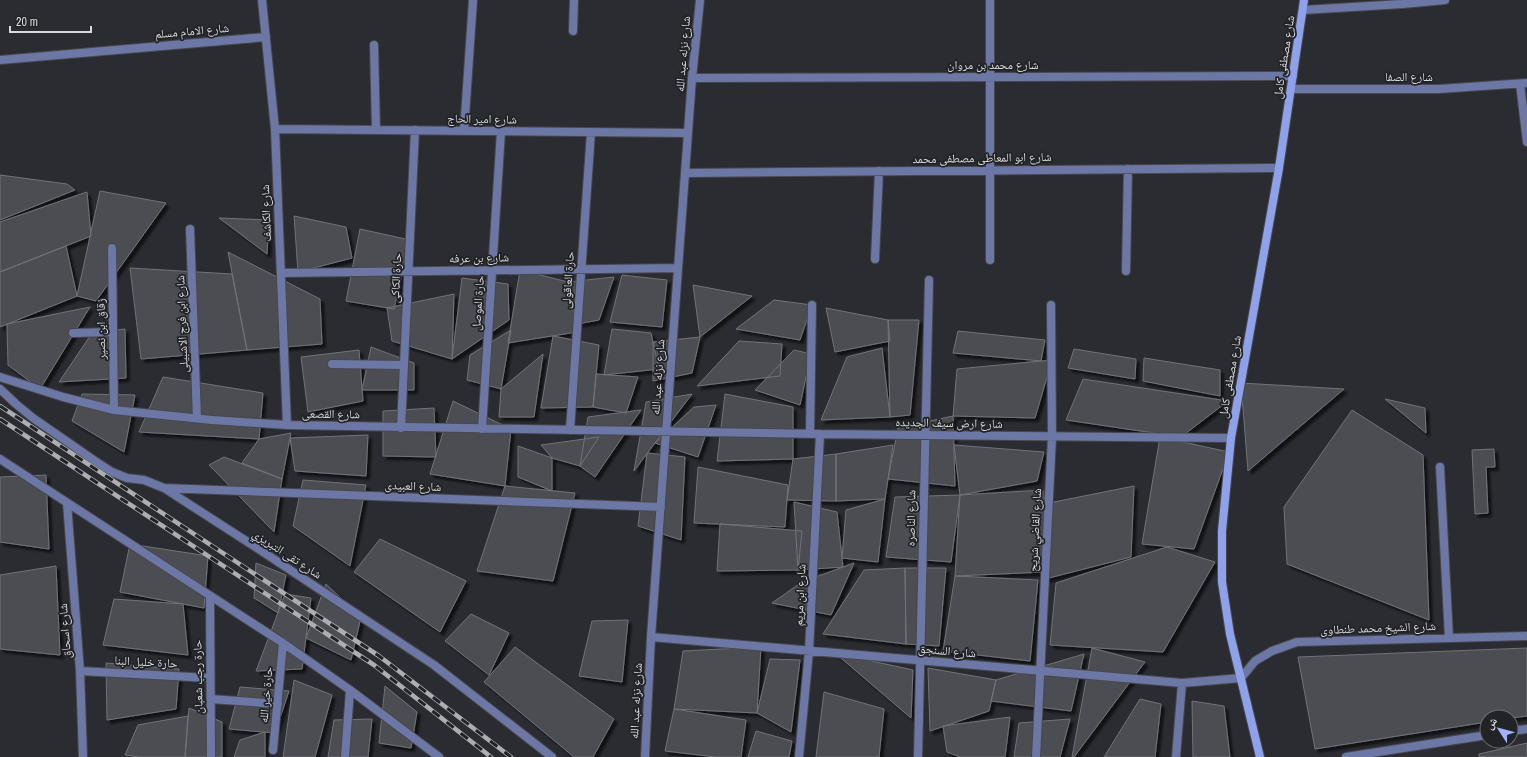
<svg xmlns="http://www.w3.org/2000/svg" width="1527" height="757" viewBox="0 0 1527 757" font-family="'Archivo Narrow','Noto Naskh Arabic',sans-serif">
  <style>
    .building { fill: #4b4d52; stroke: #717379; filter: url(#shadow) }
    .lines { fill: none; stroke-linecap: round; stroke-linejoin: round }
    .minor-casing { stroke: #47484d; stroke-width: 10 }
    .secondary-casing { stroke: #47484d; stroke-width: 10 }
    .minor { stroke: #6c77a5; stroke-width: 8 }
    .secondary { stroke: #8fa1ea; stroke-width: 8 }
    .rail-casing { stroke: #adaeb2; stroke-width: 4.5 }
    .rail { stroke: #212327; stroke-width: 3; stroke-dasharray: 9; stroke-linecap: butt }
    .labels { text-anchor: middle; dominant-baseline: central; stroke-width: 3.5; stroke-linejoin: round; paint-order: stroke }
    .street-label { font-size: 12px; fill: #d9dade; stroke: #212327 }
  </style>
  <defs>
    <filter id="shadow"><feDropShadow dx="3.5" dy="3.5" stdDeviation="1" flood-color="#0009"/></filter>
  </defs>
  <rect width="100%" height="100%" fill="#2b2c31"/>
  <path class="building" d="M0 175 67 184 75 190 0 220Z
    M100 191 166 203 96 301 77 296Z
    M87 192 91 236 0 272V222Z
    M294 216 346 227 352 258 298 272Z
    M219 218 269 220 267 254Z
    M360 229 410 240 394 309 346 301Z
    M66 246 77 296 0 327V272Z
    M228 252 320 299 322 344 247 350Z
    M130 268 232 274 247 350 141 359Z
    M520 270 568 282 577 332 508 343Z
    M622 275 667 280 662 327 610 322Z
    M614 277 599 320 577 324 568 282Z
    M462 278 508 284 509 320 452 359Z
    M693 285 752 296 700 337Z
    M454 294 452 359 392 341 387 308Z
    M774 300 812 305 800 340 736 329Z
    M90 307 40 389 8 365 7 324Z
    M826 308 888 320 890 341 835 352Z
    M888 320H919L910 415 890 417Z
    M125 329 126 378 59 382 92 333Z
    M612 329 651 333 659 369 604 375Z
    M511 330 501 389 467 380 470 355Z
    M958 331 1045 340 1041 361 953 353Z
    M553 336 599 345 593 407 541 408Z
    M700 337 692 373 653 381V342Z
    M739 341 782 344 780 376 697 386Z
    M371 347 414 363V390H362Z
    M882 348 890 417 821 420 847 357Z
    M1074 349 1136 359 1135 379 1068 368Z
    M359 350 363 401 308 412 301 357Z
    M794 350 811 354 800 405 755 390Z
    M543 354 534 417H499L501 389Z
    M1144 358 1220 370V396L1143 381Z
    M1052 360 1035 418 953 416 957 369Z
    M596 374 638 377 626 413 593 407Z
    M163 377 263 393 259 439 139 432Z
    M1083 379 1228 401 1181 437 1066 420Z
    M1241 383 1344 389 1248 471Z
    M82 394 135 395 124 452 72 421Z
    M692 394 655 443 634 471 646 402Z
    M725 394 793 407V459L717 461Z
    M1385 399 1425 408 1426 433Z
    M453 401 511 429 505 486 430 474Z
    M716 405 698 457 655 443 694 407Z
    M434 408 436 457 383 456V411Z
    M641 410 595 477 580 466 588 417Z
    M1352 410 1423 455 1429 620 1287 564 1284 507Z
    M953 416 955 486 888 479 898 428Z
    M291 433 282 479 242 463 259 439Z
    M368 435 366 476 295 471 290 438Z
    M599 437 580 466 552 458 541 445Z
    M1160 437 1229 452 1194 549 1142 544Z
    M893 445 885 499 836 501V454Z
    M954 445 1044 452 1037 481 960 495Z
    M518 446 552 458V491L518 477Z
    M1494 449 1495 467H1486L1488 513 1475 514 1472 450Z
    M647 453 685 457 681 540 638 526Z
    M836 454V501L787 500 793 459Z
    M224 457 282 479 274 532 209 465Z
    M698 467 788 485 785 527 694 523Z
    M46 475 49 549 0 542V477Z
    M303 480 366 485 350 566 293 526Z
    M505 486 575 493 553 581 477 571Z
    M1134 486 1131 557 1045 579 1049 503Z
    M1043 490 1045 572 955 576 960 495Z
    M960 495 951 562 886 557 895 497Z
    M885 499 878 562 842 558 846 510Z
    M794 502 837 512 843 567 798 570Z
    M720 524 802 531 798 570 717 571Z
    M380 539 466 581 440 632 354 572Z
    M130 544 208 556 204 608 120 592Z
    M1167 547 1215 562 1163 652 1050 645 1056 583Z
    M256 563 286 575 278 613 254 598Z
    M854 563 831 615 772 603 802 582Z
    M56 566 60 655 0 649V575Z
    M905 568 906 644 823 634 864 570Z
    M905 568H946L939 646 906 644Z
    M955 576 1038 580 1030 661 943 651Z
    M326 584 361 617 351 660 306 638Z
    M285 594 311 598 302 669 256 671Z
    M114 599 183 604 188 655 103 645Z
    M471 614 509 633 489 675 445 641Z
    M628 620 622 682 579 676 592 621Z
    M515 647 614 719 593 757H574L484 682Z
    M761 647 757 713 674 709 683 651Z
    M1092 648 1145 662 1074 757H1072Z
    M1527 648V716L1511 718V717H1487V722L1315 749 1298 657Z
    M835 653 913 670 911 718Z
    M1084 654 1071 711 991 701 996 680Z
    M770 659 800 660 791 732 757 713Z
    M106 663 179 669 176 709 107 720Z
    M928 668 996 680 989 711 930 731Z
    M294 680 332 695 315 757H283Z
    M385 686 417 712 411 748 379 743Z
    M240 687 289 691 275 733 229 729Z
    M824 692 884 709 879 757H816Z
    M1140 699 1161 704 1155 757H1104Z
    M1192 701 1224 706 1230 757H1193Z
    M189 708 222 722V757H185Z
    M674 709 746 720 741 757H716L665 751Z
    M188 716 185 757H139L125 755 138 725Z
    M1010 717 1005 757H960L947 752 943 726Z
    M372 719 368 757H328L334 720Z
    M1070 719 1060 757H1014L1019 723Z
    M756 731 792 741 789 757H748Z
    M265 732V757H234L240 740Z
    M1527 743V757H1479V754Z"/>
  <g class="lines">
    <g class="minor-casing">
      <path id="minor" d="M262 0 275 129 287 425
        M1303 10 1402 4 1445 0
        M573 31 574 0
        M374 45 376 130
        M0 60 266 37
        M692 78 1293 76
        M1520 84 1527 142
        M1291 89H1439L1527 83
        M275 129 688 133
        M464 131 473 0
        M685 173 1279 168
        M190 229 197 418
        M112 248 114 410
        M875 259 879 171
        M990 260V0
        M1126 271 1128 169
        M281 273 678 268
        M73 333 113 332
        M332 364 404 365
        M0 377 63 397 114 410 212 420 287 425 820 434 1231 438
        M0 389 16 404 33 418 98 463 112 472 127 478 144 480 164 488 257 548 434 665 552 757
        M401 428 415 130
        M482 429 501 131
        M570 430 591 132
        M810 434 812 305
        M0 459 283 643 350 690 439 757
        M1440 467 1449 638
        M164 488 661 507
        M67 503 80 671 83 757
        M210 596 211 757
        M651 637 1182 683 1241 678 1255 661 1272 651 1297 642 1527 636
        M80 671 210 678
        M211 699 278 704
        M1511 731 1527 729
        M273 750 283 643
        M345 757 350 690
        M645 757 651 637 692 78 700 0
        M799 757 809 651 820 434
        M918 757 929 280
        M1036 757 1052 437 1051 305
        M1176 757 1182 683
        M1346 757 1487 735"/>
    </g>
    <g class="secondary-casing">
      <path id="secondary" d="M1260 757 1230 634 1222 582V531L1231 438 1279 168 1304 0"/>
    </g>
    <use href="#minor" class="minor"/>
    <use href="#secondary" class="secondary"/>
    <g class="rail-casing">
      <path id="rail" d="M0 406 379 656 511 757
        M0 419 374 665 491 757"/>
    </g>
    <use href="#rail" class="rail"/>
  </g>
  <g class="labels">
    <g class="street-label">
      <text transform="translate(192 31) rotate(-5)">شارع الامام مسلم</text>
      <text transform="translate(683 54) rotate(-85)">شارع نزله عبد الله</text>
      <text transform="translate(1284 57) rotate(-81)">شارع مصطفى كامل</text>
      <text x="993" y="65">شارع محمد بن مروان</text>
      <text x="1409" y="77">شارع الصفا</text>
      <text transform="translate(482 119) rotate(1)">شارع امير الحاج</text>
      <text transform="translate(982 158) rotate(-1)">شارع ابو المعاطى مصطفى محمد</text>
      <text transform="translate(266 213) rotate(-92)">شارع الكاشف</text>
      <text transform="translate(479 258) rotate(-1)">شارع بن عرفه</text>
      <text transform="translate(396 278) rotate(-87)">حارة الكاكى</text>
      <text transform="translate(568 280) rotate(-86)">حارة العاقولى</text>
      <text transform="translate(478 303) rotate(-86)">حارة الموصل</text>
      <text transform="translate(182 324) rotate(-92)">شارع ابن فرج الاشبيلى</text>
      <text transform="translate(101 329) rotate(-91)">زقاق ابن نصير</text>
      <text transform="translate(658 377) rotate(-86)">شارع نزله عبد الله</text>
      <text transform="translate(1230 377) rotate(-80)">شارع مصطفى كامل</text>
      <text transform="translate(331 414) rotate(1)">شارع القصعى</text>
      <text transform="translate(949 423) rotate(1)">شارع ارض سيف الجديده</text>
      <text transform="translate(413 486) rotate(2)">شارع العبيدى</text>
      <text transform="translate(911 518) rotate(-89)">شارع الناصره</text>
      <text transform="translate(1035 530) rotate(-87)">شارع القاضي شريح</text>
      <text transform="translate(287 554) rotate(33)">شارع تقى التبريزي</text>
      <text transform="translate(800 595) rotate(-87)">شارع ابن مريم</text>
      <text transform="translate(1378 628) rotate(-2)">شارع الشيخ محمد طنطاوى</text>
      <text transform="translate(65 631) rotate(-94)">شارع اسحاق</text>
      <text transform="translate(947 651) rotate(5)">شارع السنجق</text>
      <text transform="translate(146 662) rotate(3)">حارة خليل البنا</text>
      <text transform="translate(198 677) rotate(-91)">حارة رجب شعبان</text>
      <text transform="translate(266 695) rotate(-85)">حارة خير الله</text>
      <text transform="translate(636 701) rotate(-87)">شارع نزله عبد الله</text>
    </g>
  </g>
  <g transform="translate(1499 729) rotate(306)"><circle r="19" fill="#212327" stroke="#6b6c70"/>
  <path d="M0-3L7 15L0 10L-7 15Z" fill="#a1b3fd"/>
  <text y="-6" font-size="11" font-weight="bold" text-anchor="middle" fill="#d9dade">ش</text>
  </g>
  <path d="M10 26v6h81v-6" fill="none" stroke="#d9dade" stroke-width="2"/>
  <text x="16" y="26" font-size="12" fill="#d9dade" stroke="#212327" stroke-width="3" paint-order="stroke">20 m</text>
</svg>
